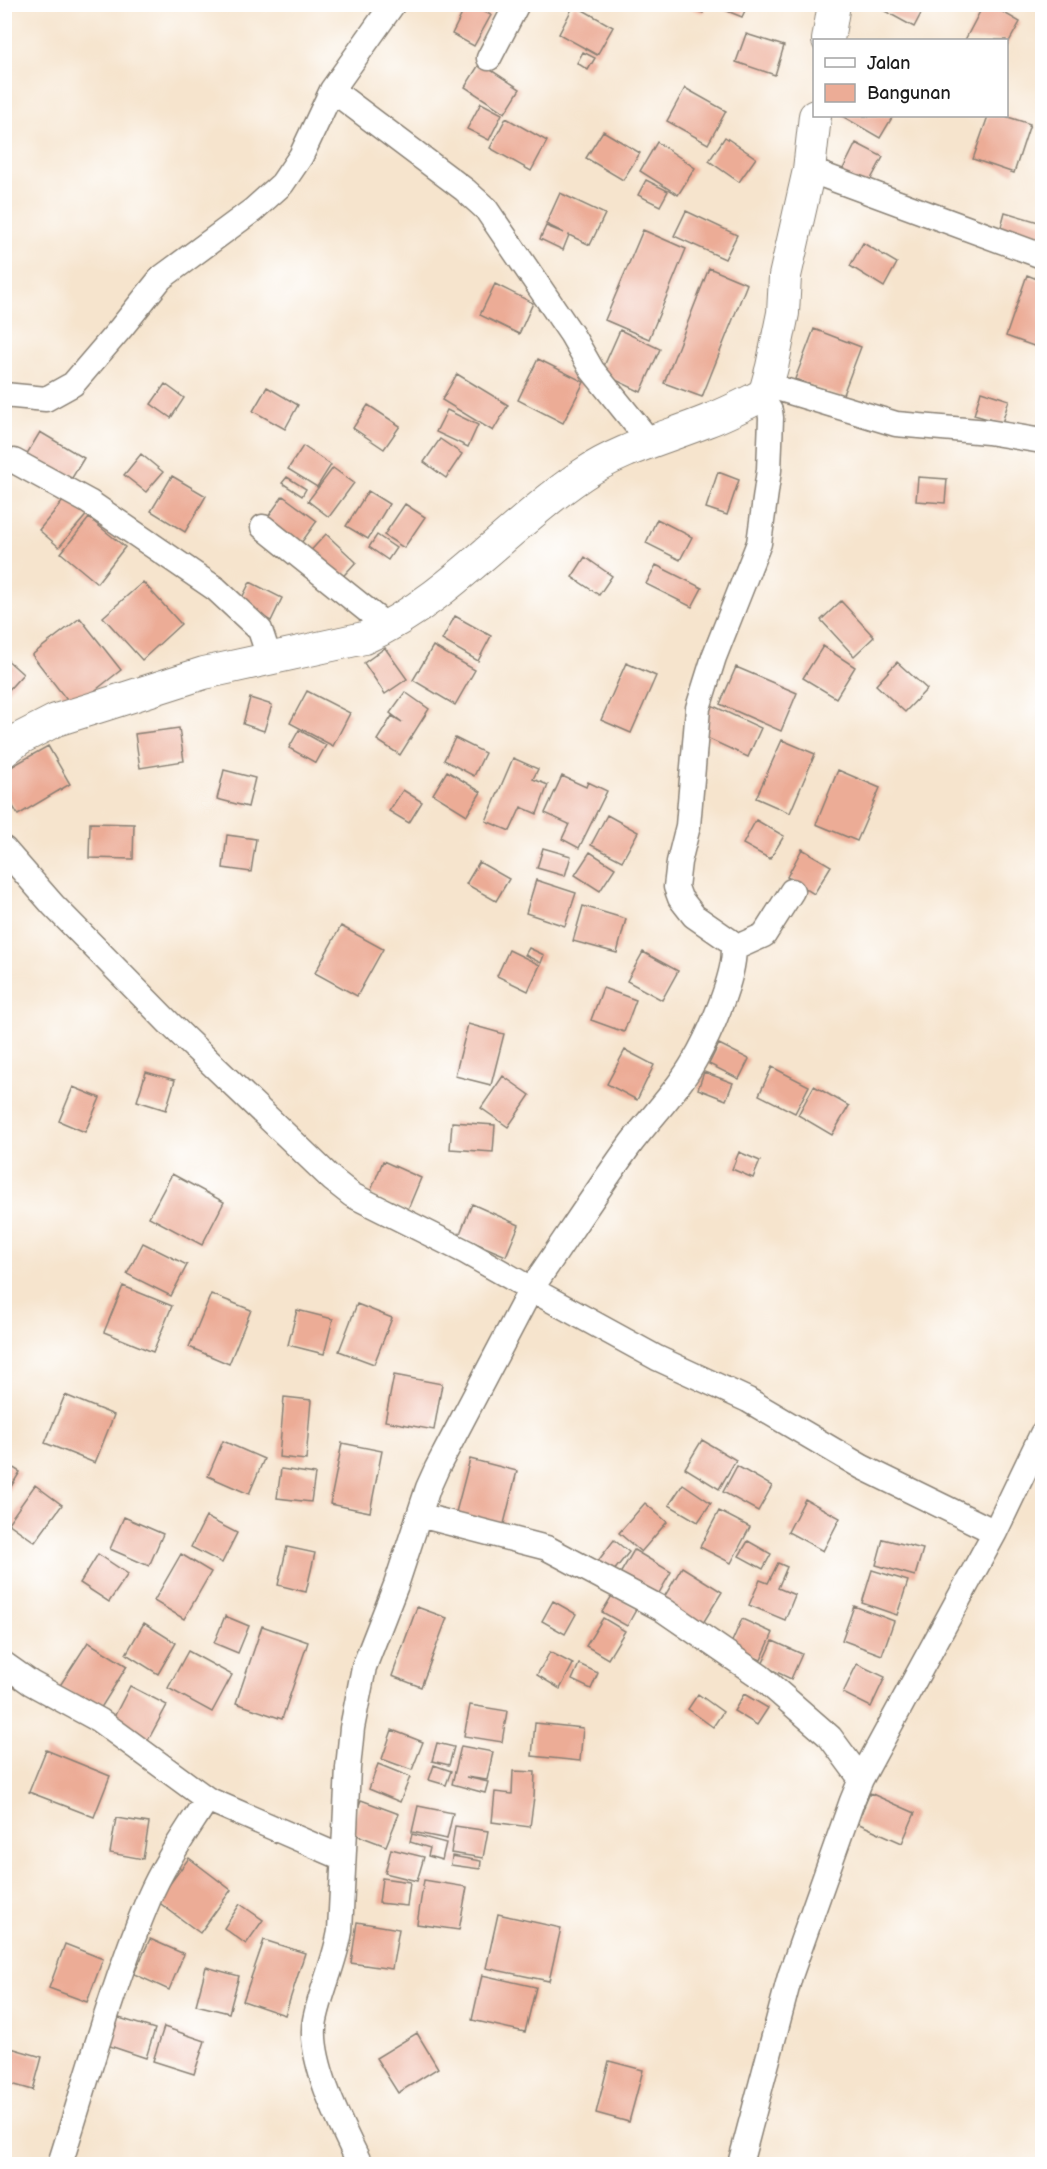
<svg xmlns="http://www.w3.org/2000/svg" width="1047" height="2169" viewBox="0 0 1047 2169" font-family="'Balsamiq Sans',sans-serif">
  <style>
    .building { fill: #ecac96 }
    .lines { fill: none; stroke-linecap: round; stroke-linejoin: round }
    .minor-casing { stroke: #898074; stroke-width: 27 }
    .tertiary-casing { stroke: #898074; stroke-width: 34 }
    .minor { stroke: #fff; stroke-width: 24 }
    .tertiary { stroke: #fff; stroke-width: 32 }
  </style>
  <rect width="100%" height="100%" fill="#fff"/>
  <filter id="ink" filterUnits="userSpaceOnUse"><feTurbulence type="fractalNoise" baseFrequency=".0167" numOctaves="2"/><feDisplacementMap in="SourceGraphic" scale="12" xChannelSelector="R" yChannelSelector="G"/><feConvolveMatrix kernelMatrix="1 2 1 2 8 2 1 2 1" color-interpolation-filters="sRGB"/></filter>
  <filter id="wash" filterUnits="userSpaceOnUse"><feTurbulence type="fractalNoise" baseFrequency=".008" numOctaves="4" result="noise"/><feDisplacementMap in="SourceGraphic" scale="24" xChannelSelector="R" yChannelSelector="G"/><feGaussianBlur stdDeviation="1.35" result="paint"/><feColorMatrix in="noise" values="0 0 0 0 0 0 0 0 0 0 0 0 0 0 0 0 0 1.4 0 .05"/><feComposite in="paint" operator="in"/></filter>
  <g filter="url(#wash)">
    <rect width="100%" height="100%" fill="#f6e4cd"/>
    <g id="blocks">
      <path class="building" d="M467 4 491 15 474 46 452 34Z
        M679 4H706L703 13Z
        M722 4H748L742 17 720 8Z
        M872 4H926L914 27Z
        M984 4H989L1020 22 1006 47V40H965Z
        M574 5 613 27 597 55 559 34Z
        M746 34 784 46 775 75 736 62Z
        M583 52 595 58 588 70 577 63Z
        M480 63 520 89 505 113 465 87Z
        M685 88 726 111 708 144 667 121Z
        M481 103 502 114 489 140 467 129Z
        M842 116H893L880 138Z
        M988 116H1005L1030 124 1014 173 973 159Z
        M506 118 547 141 531 171 490 148Z
        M603 131 640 153 623 180 586 158Z
        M725 137 756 158 739 182 709 161Z
        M657 142 695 168 678 195 640 171Z
        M856 143 883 157 866 188 840 175Z
        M646 180 668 191 660 206 638 195Z
        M560 193 605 214 590 245 569 235 563 250 540 239 546 226 564 233 546 224Z
        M686 211 737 235 725 259 674 236Z
        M1005 212 1042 223V251L998 238Z
        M643 230 686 249 649 339 605 320Z
        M863 243 897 263 884 287 850 266Z
        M709 268 747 284 702 397 664 383Z
        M1027 275 1042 281V349L1006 336Z
        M495 284 533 303 519 334 480 315Z
        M814 329 861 347 842 397 795 379Z
        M620 330 660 349 641 392 601 373Z
        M538 359 584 382 563 423 518 400Z
        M457 374 508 405 493 431 442 400Z
        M165 384 184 398 171 418 151 404Z
        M267 387 298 405 285 429 253 411Z
        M981 391 1009 400 1002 423 974 415Z
        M368 405 400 426 384 449 353 428Z
        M447 410 478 425 468 447 436 432Z
        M40 432 84 458 69 483 25 457Z
        M440 439 462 454 446 478 424 462Z
        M303 446 331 465 317 487 288 469Z
        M141 454 163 472 146 492 124 475Z
        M333 468 354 483 329 517 308 501Z
        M718 472 739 480 727 515 706 508Z
        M172 476 206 496 185 532 151 511Z
        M287 477 306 489 302 496 282 483Z
        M918 477 947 479 945 503 916 501Z
        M368 491 389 504 368 539 346 526Z
        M68 495 89 512 59 547 39 530Z
        M283 496 317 521 299 546 265 521Z
        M405 504 425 517 404 548 384 535Z
        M89 518 125 547 97 583 61 553Z
        M657 519 692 537 680 560 646 543Z
        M326 534 356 562 336 584 305 557Z
        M377 535 396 548 388 560 369 547Z
        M585 557 612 576 599 595 572 577Z
        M656 565 702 588 692 607 646 584Z
        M143 582 181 624 142 660 103 617Z
        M250 582 282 598 271 621 239 604Z
        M841 601 874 637 854 656 821 620Z
        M455 616 491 636 478 661 442 640Z
        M80 618 121 670 73 708 32 655Z
        M433 646 475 670 455 705 413 680Z
        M823 646 855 667 836 698 803 678Z
        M385 648 407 679 385 694 364 663Z
        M4 657 23 674 4 695Z
        M897 662 927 689 905 712 876 685Z
        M626 663 656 676 631 733 601 720Z
        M736 667 797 693 781 731 720 704Z
        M307 691 350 713 333 746 290 723Z
        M405 692 429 709 400 755 377 740 392 716 402 722 390 713Z
        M250 698 272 705 264 731 243 724Z
        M709 704 761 728 748 757 696 733Z
        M179 728 184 761 140 768 135 734Z
        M299 730 326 745 316 763 289 748Z
        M455 738 485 753 474 776 444 760Z
        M782 740 815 754 790 813 756 798Z
        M48 746 70 784 18 815 4 791V771Z
        M513 758 538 769 533 779 548 785 537 814 521 807 510 831 486 821Z
        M224 770 255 778 248 807 217 799Z
        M838 770 880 788 857 841 816 824Z
        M447 771 481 792 467 815 433 794Z
        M562 776 586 787 588 782 607 791 579 848 562 839 569 824 545 813Z
        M403 790 422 802 409 823 389 811Z
        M607 815 638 832 622 861 591 845Z
        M756 820 784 836 770 859 743 844Z
        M90 823 134 824 133 859 89 858Z
        M227 835 256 839 251 872 223 868Z
        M543 848 571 856 565 876 537 868Z
        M802 849 831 866 814 894 787 877Z
        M590 852 615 868 600 891 575 875Z
        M479 862 509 879 496 901 466 884Z
        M536 880 576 893 565 926 526 913Z
        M583 906 626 919 617 953 573 941Z
        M341 926 383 949 357 996 315 973Z
        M529 948 544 955 541 963 525 955Z
        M509 950 540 965 528 991 497 976Z
        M643 952 678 971 662 1000 627 981Z
        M603 988 636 1000 624 1032 591 1020Z
        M468 1024 504 1034 491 1085 455 1076Z
        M719 1044 749 1059 739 1079 709 1064Z
        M625 1050 654 1065 637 1100 607 1084Z
        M772 1067 809 1086 795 1113 759 1095Z
        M146 1072 175 1080 166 1110 137 1101Z
        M704 1072 733 1083 726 1100 698 1089Z
        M503 1076 530 1095 508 1127 481 1108Z
        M814 1086 849 1106 832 1135 798 1115Z
        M73 1087 100 1098 85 1132 59 1121Z
        M452 1122 495 1125 493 1152 450 1149Z
        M739 1152 760 1161 753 1178 732 1169Z
        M383 1161 421 1178 408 1209 370 1193Z
        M172 1174 224 1202 202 1245 149 1217Z
        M472 1204 519 1225 506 1256 459 1236Z
        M143 1243 187 1265 171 1296 127 1274Z
        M123 1286 172 1306 153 1352 104 1332Z
        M211 1294 251 1310 229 1364 189 1347Z
        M357 1304 392 1318 374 1364 339 1351Z
        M297 1310 333 1319 324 1354 288 1345Z
        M394 1375 442 1384 434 1430 385 1421Z
        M65 1395 114 1415 95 1463 45 1443Z
        M284 1397 311 1400 306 1460 279 1457Z
        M702 1440 736 1460 719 1489 685 1468Z
        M223 1441 264 1459 249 1494 208 1476Z
        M342 1443 382 1451 370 1512 330 1504Z
        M470 1459 517 1471 503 1528 455 1516Z
        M4 1462 20 1472 4 1498Z
        M737 1466 772 1486 758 1511 723 1492Z
        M281 1469 315 1474 311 1502 277 1498Z
        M683 1484 711 1503 698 1522 669 1505Z
        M35 1485 62 1505 35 1542 8 1523Z
        M805 1499 840 1518 823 1551 788 1532Z
        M645 1503 667 1522 641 1552 619 1533Z
        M719 1511 750 1527 731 1563 700 1547Z
        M124 1517 163 1534 149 1566 110 1549Z
        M206 1517 237 1533 222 1563 191 1547Z
        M883 1539 923 1549 915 1576 876 1565Z
        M614 1540 629 1552 609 1577 595 1565Z
        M748 1541 771 1554 763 1569 739 1556Z
        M287 1547 315 1553 306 1592 278 1585Z
        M634 1550 671 1572 655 1600 617 1579Z
        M98 1554 128 1574 109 1602 80 1583Z
        M181 1554 211 1572 184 1619 154 1601Z
        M778 1563 787 1567 778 1588 795 1595 785 1620 749 1605 760 1580 768 1583Z
        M682 1567 722 1592 700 1628 660 1604Z
        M872 1570 908 1581 897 1615 862 1603Z
        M613 1594 637 1608 627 1626 602 1612Z
        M553 1601 576 1614 565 1634 542 1621Z
        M854 1606 894 1621 882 1655 842 1640Z
        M417 1607 447 1618 421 1687 392 1676Z
        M225 1616 249 1626 238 1653 214 1643Z
        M603 1618 625 1631 608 1659 586 1646Z
        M742 1619 773 1633 761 1660 730 1646Z
        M144 1623 176 1643 158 1674 126 1654Z
        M262 1626 308 1642 282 1719 236 1703Z
        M773 1641 802 1654 791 1679 762 1665Z
        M88 1642 127 1666 99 1711 59 1687Z
        M188 1651 232 1675 212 1712 168 1688Z
        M550 1652 573 1664 560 1689 537 1675Z
        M579 1664 598 1673 591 1689 572 1680Z
        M857 1664 885 1677 871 1707 843 1693Z
        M130 1686 167 1705 147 1742 111 1723Z
        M698 1694 723 1712 713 1727 688 1709Z
        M744 1694 768 1708 757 1725 734 1711Z
        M470 1705 507 1711 502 1742 464 1736Z
        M535 1723 583 1728 580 1761 532 1756Z
        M392 1730 423 1742 412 1770 382 1759Z
        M437 1743 454 1747 449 1765 432 1761Z
        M461 1746 493 1752 487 1780 466 1777 488 1782 485 1793 452 1784Z
        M46 1750 110 1776 94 1817 29 1792Z
        M378 1764 410 1777 400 1802 369 1789Z
        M434 1765 451 1771 446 1785 429 1780Z
        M513 1771 535 1772 534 1797 530 1827 492 1822 495 1792 512 1794Z
        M870 1793 915 1813 902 1843 857 1823Z
        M361 1800 399 1814 386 1846 349 1832Z
        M418 1806 453 1813 447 1839 412 1832Z
        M116 1818 149 1823 143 1859 110 1853Z
        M455 1826 488 1831 483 1858 451 1853Z
        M412 1834 446 1843 442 1860 428 1856 430 1848 410 1842Z
        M391 1849 424 1857 417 1881 385 1873Z
        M452 1856 481 1861 480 1869 451 1865Z
        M189 1858 231 1890 200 1933 157 1901Z
        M382 1878 410 1882 407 1906 379 1903Z
        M424 1880 467 1887 459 1930 417 1924Z
        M240 1904 263 1920 246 1944 224 1928Z
        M498 1914 561 1928 549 1981 486 1968Z
        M357 1922 399 1929 392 1969 351 1963Z
        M150 1939 184 1954 169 1990 134 1974Z
        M264 1940 305 1953 285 2015 243 2001Z
        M65 1944 103 1959 87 2002 49 1988Z
        M206 1967 239 1976 229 2013 196 2005Z
        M482 1975 536 1987 525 2032 472 2020Z
        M116 2017 155 2029 146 2058 107 2045Z
        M164 2027 205 2041 194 2074 153 2061Z
        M417 2033 438 2068 398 2093 376 2058Z
        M4 2046 42 2057 33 2090 4 2082Z
        M609 2061 643 2070 629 2122 596 2113Z"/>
    </g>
  </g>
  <g filter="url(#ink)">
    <use href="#blocks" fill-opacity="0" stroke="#898074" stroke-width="1.5"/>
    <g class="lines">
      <g class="minor-casing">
        <path id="minor" d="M489 58 517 4
          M332 90 465 190 486 209 572 335 592 370 650 442
          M809 170 1042 256
          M767 385 896 424 988 432 1042 441
          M4 395 46 399 73 384 121 328 161 278 253 210 282 184 301 156 332 90 393 4
          M14 461 89 502 216 589 260 630 265 645 264 661
          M263 527 388 627
          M4 849 53 905 169 1023 333 1180 352 1195 466 1252 531 1289C565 1240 597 1190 632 1142 652 1116 677 1091 693 1063 708 1038 739 970 733 943L694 916 680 898 676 887 679 862 688 826 698 708 714 657 759 543 769 470 771 418 770 411 761 396
          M735 948 764 935 792 891
          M419 1515 547 1548 662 1609 761 1677 830 1737 861 1779
          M4 1664 31 1683 99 1720 207 1799 343 1858
          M60 2164C88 2076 113 1984 149 1898 164 1863 187 1831 207 1799
          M360 2164C343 2129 307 2060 315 2020 321 1990 335 1962 340 1931L348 1768 352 1728 364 1667 396 1585 428 1488 437 1468 531 1289 657 1358 748 1400 862 1467 995 1532
          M740 2164 790 1976 852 1801 861 1779 995 1532 1042 1434"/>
      </g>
      <g class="tertiary-casing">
        <path id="tertiary" d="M828 40 834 4
          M4 751 19 739 56 720 104 705 204 673 364 638C448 600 507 526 582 475 620 449 665 438 707 421 726 414 743 405 761 396L766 389 772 367 783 313 785 276 809 170 815 116"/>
      </g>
      <use href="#minor" class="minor"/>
      <use href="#tertiary" class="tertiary"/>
    </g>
  </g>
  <rect width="1047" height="2169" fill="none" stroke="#fff" stroke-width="24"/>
  <rect x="813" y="39" width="195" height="78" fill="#ffffff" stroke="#a4a4a4" stroke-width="1.5"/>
  <rect x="825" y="58" width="30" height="9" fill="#ffffff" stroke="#a4a4a4" stroke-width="1.5"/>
  <text x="867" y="69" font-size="18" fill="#1c1c1c">Jalan</text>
  <rect x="825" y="84" width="30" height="18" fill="#ecac96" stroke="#a4a4a4" stroke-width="1.5"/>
  <text x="867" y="99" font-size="18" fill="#1c1c1c">Bangunan</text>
</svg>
